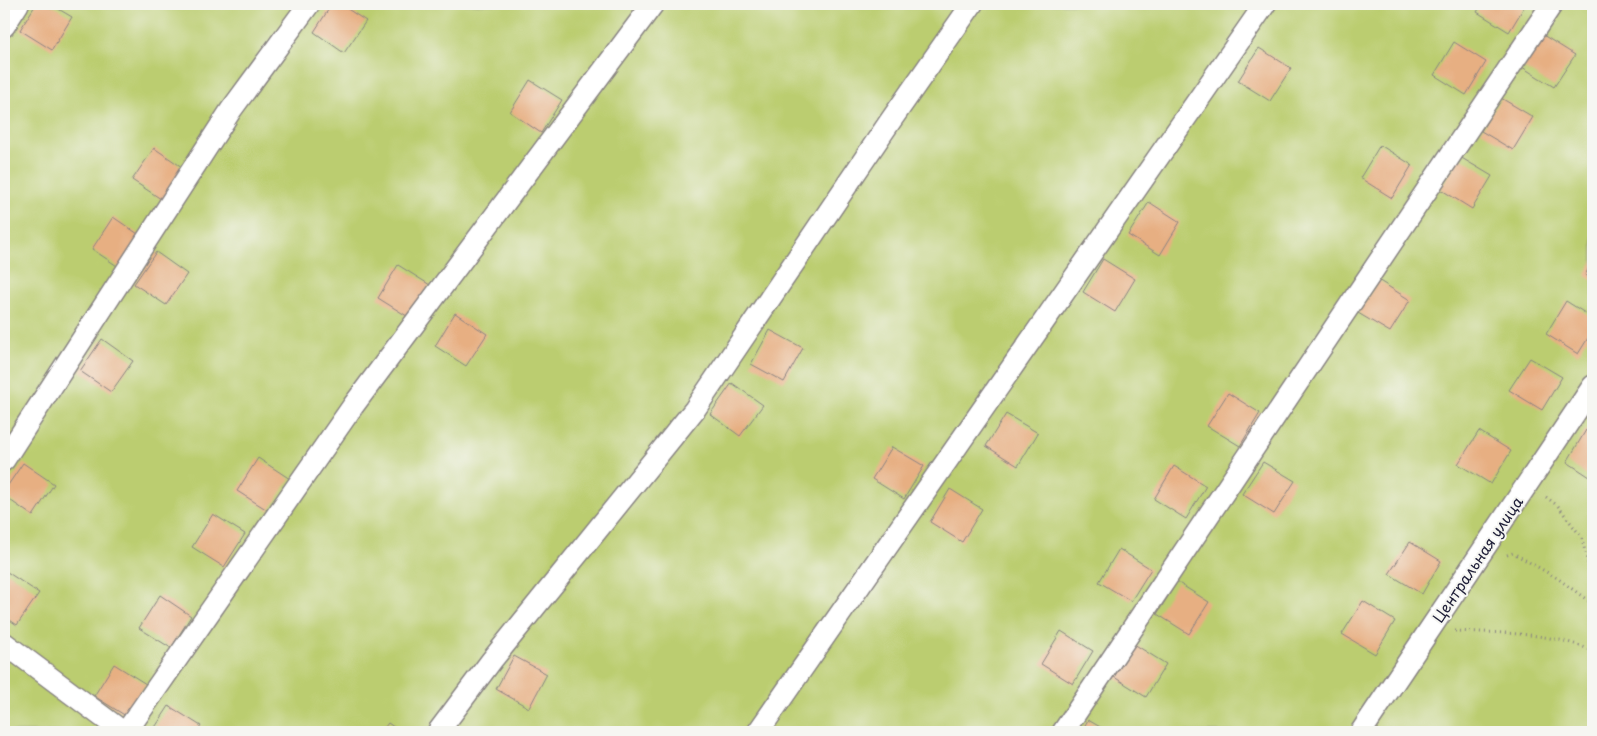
<svg xmlns="http://www.w3.org/2000/svg" width="1597" height="736" viewBox="0 0 1597 736" font-family="'Playpen Sans',sans-serif">
  <style>
    .green { fill: #bbcd70; stroke: #6e7856 }
    .building { fill: #e7af82 }
    .lines { fill: none; stroke-linecap: round; stroke-linejoin: round }
    .street-casing { stroke: #888382; stroke-width: 24 }
    .path { stroke: #888382; stroke-width: 3; stroke-dasharray: 1 4; stroke-linecap: butt }
    .street { stroke: #fff; stroke-width: 21 }
    .labels { text-anchor: middle; dominant-baseline: central; stroke-width: 4; stroke-linejoin: round; paint-order: stroke }
    .street-label { font-size: 15px; fill: #22223b; stroke: #f6f6f2 }
  </style>
  <rect width="100%" height="100%" fill="#f6f6f2"/>
  <filter id="ink" filterUnits="userSpaceOnUse"><feTurbulence type="fractalNoise" baseFrequency=".02" numOctaves="2"/><feDisplacementMap in="SourceGraphic" scale="10" xChannelSelector="R" yChannelSelector="G"/><feConvolveMatrix kernelMatrix="1 2 1 2 8 2 1 2 1" color-interpolation-filters="sRGB"/></filter>
  <filter id="wash" filterUnits="userSpaceOnUse"><feTurbulence type="fractalNoise" baseFrequency=".0096" numOctaves="4" result="noise"/><feDisplacementMap in="SourceGraphic" scale="20" xChannelSelector="R" yChannelSelector="G"/><feGaussianBlur stdDeviation="1.12" result="paint"/><feColorMatrix in="noise" values="0 0 0 0 0 0 0 0 0 0 0 0 0 0 0 0 0 1.4 0 .05"/><feComposite in="paint" operator="in"/></filter>
  <g filter="url(#wash)">
    <rect width="100%" height="100%" fill="#efe4ca"/>
    <path class="green" d="M4 4H1593V732H4Z"/>
    <g id="blocks">
      <path class="building" d="M36 4H50L72 17 52 50 20 30Z
        M332 4H340L366 21 344 53 314 32Z
        M1482 4H1526L1509 32 1477 12Z
        M1543 35 1575 55 1554 87 1522 67Z
        M1454 42 1486 62 1466 95 1434 75Z
        M1259 48 1291 68 1270 101 1238 81Z
        M530 80 562 100 541 133 510 112Z
        M1501 98 1533 117 1513 150 1481 131Z
        M1380 145 1412 165 1392 198 1360 178Z
        M154 148 185 169 164 201 132 180Z
        M1460 157 1492 176 1472 209 1440 189Z
        M1149 202 1180 222 1160 255 1128 235Z
        M113 217 144 238 123 270 92 249Z
        M156 252 187 274 166 305 134 284Z
        M1103 259 1135 279 1115 312 1083 292Z
        M1593 261V280L1585 275Z
        M398 265 430 285 410 318 378 298Z
        M1378 280 1410 300 1390 332 1358 313Z
        M1566 301 1593 318V330L1578 354 1546 334Z
        M455 313 487 334 466 366 435 346Z
        M770 330 803 348 784 382 751 364Z
        M102 339 133 361 111 392 80 371Z
        M1530 358 1562 377 1542 410 1509 390Z
        M732 383 763 405 740 436 710 414Z
        M1228 393 1260 413 1240 446 1207 426Z
        M1006 414 1038 433 1018 466 986 446Z
        M1586 430 1593 434V479L1567 462Z
        M1479 431 1511 451 1491 484 1458 464Z
        M892 447 924 466 904 499 872 479Z
        M258 458 290 479 269 511 237 491Z
        M1263 462 1295 481 1274 514 1242 494Z
        M23 463 54 484 33 516 4 496V491Z
        M1174 466 1206 486 1186 519 1154 499Z
        M950 489 982 509 962 542 930 522Z
        M213 514 245 534 224 567 192 547Z
        M1410 542 1441 561 1422 594 1389 574Z
        M1119 549 1151 569 1131 601 1099 582Z
        M7 572 39 593 17 625 4 616V577Z
        M1177 582 1209 602 1189 634 1157 614Z
        M160 595 191 616 171 648 139 628Z
        M1363 601 1395 621 1375 654 1342 634Z
        M1061 631 1093 651 1073 684 1041 664Z
        M1134 644 1166 664 1146 697 1114 677Z
        M514 656 547 674 529 708 496 689Z
        M114 664 146 684 126 716 94 696Z
        M169 706 201 726 197 732H152Z
        M1088 720 1109 732H1081Z
        M388 723 401 732H381Z"/>
    </g>
  </g>
  <g filter="url(#ink)">
    <use href="#blocks" fill-opacity="0" stroke="#888382" stroke-width="1"/>
    <g class="lines">
      <g class="street-casing">
        <path id="street" d="M4 26 18 4
          M4 460 231 110 309 4
          M4 643 123 732
          M126 732 353 406 653 4
          M438 732 492 660 695 409 889 123 972 4
          M758 732 1265 4
          M1063 732 1552 4
          M1361 732 1593 386"/>
      </g>
      <path class="path" d="M1546 497 1558 506 1582 538 1593 587
        M1507 555 1513 553 1557 578 1593 604
        M1455 631C1501 633 1551 632 1593 651"/>
      <use href="#street" class="street"/>
    </g>
  </g>
  <g class="labels">
    <g class="street-label">
      <text transform="translate(1477 559) rotate(-56)">Центральная улица</text>
    </g>
  </g>
  <rect width="1597" height="736" fill="none" stroke="#f6f6f2" stroke-width="20"/>
</svg>
